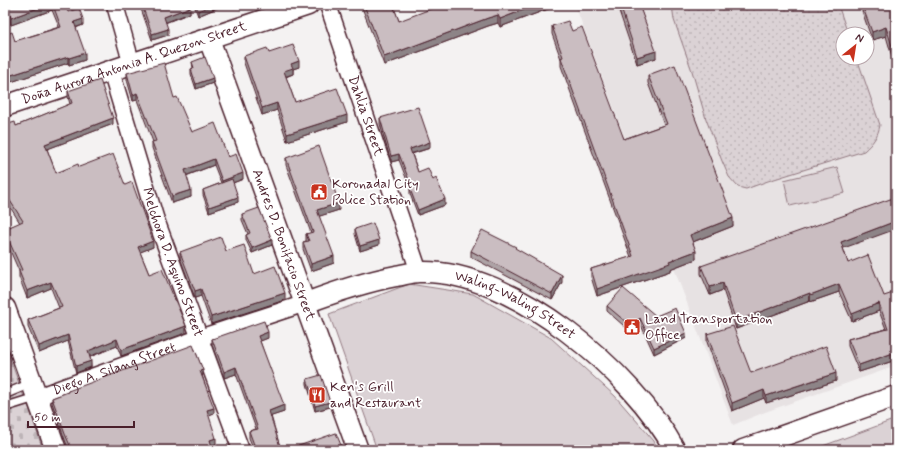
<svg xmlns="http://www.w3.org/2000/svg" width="901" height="455" viewBox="0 0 901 455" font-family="Mynerve,sans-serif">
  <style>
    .built { fill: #e7e2e3; fill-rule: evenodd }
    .grass { fill: url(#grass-dots); stroke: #927880 }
    .cemetery { fill: url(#cemetery-stones); stroke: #927880 }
    .park { fill: #dbd2d5; stroke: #927880 }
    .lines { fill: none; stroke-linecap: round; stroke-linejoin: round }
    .service-casing { stroke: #4a1f2b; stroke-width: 11 }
    .minor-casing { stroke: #4a1f2b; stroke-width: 19 }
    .tertiary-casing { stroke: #4a1f2b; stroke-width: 23 }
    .service { stroke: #fff; stroke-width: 8 }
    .minor { stroke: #fff; stroke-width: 16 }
    .tertiary { stroke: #fff; stroke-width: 20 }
    .wall { fill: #aea3a6; stroke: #4a1f2b }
    .shaded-wall { fill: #8d8487; stroke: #4a1f2b }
    .building { fill: #cabdc1; stroke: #4a1f2b }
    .labels { text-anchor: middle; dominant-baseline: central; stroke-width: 3.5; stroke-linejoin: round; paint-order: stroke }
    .street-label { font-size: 14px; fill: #4a1f2b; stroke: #fff }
    .poi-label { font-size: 14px; fill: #4a1f2b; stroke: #fff; text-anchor: start }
  </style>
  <defs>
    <pattern id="grass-dots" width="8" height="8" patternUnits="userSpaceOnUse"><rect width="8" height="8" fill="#dbd2d5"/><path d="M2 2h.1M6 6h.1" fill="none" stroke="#bdb4b7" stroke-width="1.8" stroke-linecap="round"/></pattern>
    <pattern id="cemetery-stones" width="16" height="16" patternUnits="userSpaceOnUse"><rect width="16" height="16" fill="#dbd2d5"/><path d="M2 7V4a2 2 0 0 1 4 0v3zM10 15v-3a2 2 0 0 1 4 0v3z" fill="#bdb4b7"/></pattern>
  </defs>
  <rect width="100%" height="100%" fill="#f4f2f2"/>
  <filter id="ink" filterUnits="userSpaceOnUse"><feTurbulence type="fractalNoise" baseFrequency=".025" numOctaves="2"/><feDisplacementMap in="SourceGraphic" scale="8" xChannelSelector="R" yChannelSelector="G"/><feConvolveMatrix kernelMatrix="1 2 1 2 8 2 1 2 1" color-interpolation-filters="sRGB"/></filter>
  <g filter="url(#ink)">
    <path class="built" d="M575 5H896V366L765 412 733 425ZM843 34H867V58H843Z"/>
    <path class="grass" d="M672 5H838L848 34H843V58H857L880 125C878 136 873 143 864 151L768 181 746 189 738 187 729 177 722 161 706 119 692 71 674 20Z"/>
    <path class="cemetery" d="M5 345 24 397 5 404Z
      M27 402 43 450H5V411Z"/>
    <path class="park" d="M837 167 845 193 790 206 784 180Z
      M409 284 473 294 551 338 615 396 654 441 658 450H377L329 314Z
      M896 419V450H812Z"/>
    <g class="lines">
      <g class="service-casing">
        <path id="service" d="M5 394 32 383
          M5 407 37 397"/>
      </g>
      <g class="minor-casing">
        <g id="minor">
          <path d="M115 5 132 65"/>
          <path id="s1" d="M328 5 419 272"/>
          <path id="s2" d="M111 71 155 217 241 450"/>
          <path id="s3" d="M37 397 199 338 306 303"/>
        </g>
      </g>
      <g class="tertiary-casing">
        <g id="tertiary">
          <path id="s4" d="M209 39 358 450"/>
          <path id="s5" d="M5 106 308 5"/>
          <path id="s6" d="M306 303C335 292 365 282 396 276 403 275 412 272 419 272 511 268 634 373 675 450"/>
          <path d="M5 308 56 450"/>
          <path d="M743 450 896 396"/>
        </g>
      </g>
      <use href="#service" class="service"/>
      <use href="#minor" class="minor"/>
      <use href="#tertiary" class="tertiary"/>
    </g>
    <path class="wall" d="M10 5H66L68 12 83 25 76 28 85 60 69 65 68 63 5 84V35L15 41 59 27 52 10 11 25 7 13V6Z
      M129 5H189L190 13 165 23 168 35 152 40 140 6 131 9Z
      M194 5H224L198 16Z
      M361 5H393L399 21 556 5V6L500 27 498 23 488 26 384 65Z
      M617 5H639L656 58 637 64Z
      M862 5H896V73L893 68V60L886 36 872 40 862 11Z
      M552 26 572 31 624 139 664 125 648 83V75L733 226 693 242 696 259 670 269V271L597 296 591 277V269L631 257 561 66V59L552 34Z
      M269 53 299 67 293 69V74L286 77 295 102 347 122 287 141 277 110 262 115 244 63V56Z
      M192 62 213 83 196 89 191 74V69L193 68Z
      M127 73 174 98 192 132 228 157 243 179 233 183 238 202 209 212 203 195V190L221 183 214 165 186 176 191 197 172 203 152 148V142H153L137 100 133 101 127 80Z
      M68 91 113 124 47 149 56 173 79 167 125 185 153 247 140 252 149 274 186 333 121 356 117 346 90 357 91 367 76 373 68 341 39 353 28 327V320L59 308 51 288 27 298 19 277V271L5 239V229L20 223 7 202 5 203 16 126 70 104 68 97Z
      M380 118 430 148 412 154 418 172 433 180 445 205 418 215 410 194V188L399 160 391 162 380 124Z
      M286 158 339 210 319 216 334 263 311 271 303 249V242L306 241V234L311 233 286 165Z
      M242 214 272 245 252 253 246 240V235L248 234 242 220Z
      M355 229 379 245 360 251 355 234Z
      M843 248 848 263 884 296 896 360 859 372 848 346V339L886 329 879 311 852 321 839 292 810 302V301L736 329 723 290 710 295 701 274V266Z
      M226 251 254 274 285 300 211 324 201 296 195 298 180 258V252Z
      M471 251 562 282 552 300 471 257Z
      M607 306 656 316 686 338 654 354 640 323 632 333 607 311Z
      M707 334 751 373 836 381 766 403 764 398 732 411 707 342Z
      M268 338 260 341 284 412 271 416 281 450H254L249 438V431L256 429 236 374 224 378 212 345V339Z
      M202 375 214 413 208 415 216 444 211 445 213 450H69L65 440 52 403V398L68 392V391L203 375Z
      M307 379 330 407 315 411 307 384Z"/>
    <path class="shaded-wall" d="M46 5H52V10L11 25V18Z
      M131 5H140V6L131 9Z
      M212 5H224L198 16V11Z
      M242 5H252L242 9Z
      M536 5H556V6L500 27V19Z
      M190 7V13L164 23V17Z
      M498 15V23L488 26 384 65V57L488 18Z
      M83 19V25L74 28V22Z
      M886 27V36L872 40V32Z
      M168 29V35L152 40V34Z
      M656 51V58L637 64V57Z
      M85 53V60L69 65V58Z
      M68 57V63L5 84V77Z
      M299 61V67L293 69V74L284 77V71L291 64Z
      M213 78V83L196 89V84Z
      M137 93V100L133 101V95Z
      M277 103V110L262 115V108Z
      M347 115V122L287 141V134Z
      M113 118V124L45 150V144Z
      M430 142V148L410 154V149Z
      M399 154V160L391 162V156Z
      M214 159V165L185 176V170Z
      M243 173V179L222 187V181Z
      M191 190V197L172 203V196Z
      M7 196V202L5 203V197Z
      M238 197V202L209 212V207Z
      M445 199V205L418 215V210Z
      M339 203V210L317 217V210Z
      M733 218V226L690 243V235Z
      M896 221V229L841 249V242Z
      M272 240V245L252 253V248Z
      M379 240V245L360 251V246Z
      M153 241V247L138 253V247Z
      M696 251V259L670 269V271L597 296V289L669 261Z
      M334 256V263L311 271V264Z
      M562 275V282L552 300V294Z
      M51 282V288L27 298V291Z
      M723 283V290L710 295V287Z
      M839 284V292L810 302V295Z
      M201 289V296L195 298V291Z
      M285 293V300L211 324V317Z
      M810 293V301L736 329V321Z
      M879 303V311L852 321V314Z
      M640 318V323L632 333V327Z
      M186 326V333L121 356V350Z
      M268 332V338L258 342V336Z
      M686 333V338L654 354V348Z
      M68 335V341L39 353V346Z
      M117 339V346L88 357V351Z
      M896 352V360L859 372V365Z
      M91 361V367L76 373V366Z
      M236 367V374L224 378V372Z
      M203 370V375L200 376V371Z
      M836 373V381L766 403V396Z
      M764 390V398L732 411V403Z
      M330 402V407L315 411V406Z
      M284 405V412L269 417V411Z
      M214 408V413L207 416V410Z
      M216 438V444L210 446V440Z"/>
    <path class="building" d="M10 5H46L11 18 7 6Z
      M53 5H66L68 12 79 8 83 19 74 22 85 53 69 58 68 57 5 77V35L12 32 15 41 61 27Z
      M142 5H189L190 7 164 17 168 29 152 34Z
      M196 5H212L198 11Z
      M364 5H393L399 21 441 5H536L500 19 498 15 488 18 384 57Z
      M620 5H639L656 51 637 57Z
      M862 5H896V65L893 59H896L886 27 872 32Z
      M568 21 572 31 582 27 624 139 667 124 648 75 675 65 733 218 690 235 696 251 669 261 670 263 597 289 591 269 633 256 561 58 563 57 552 26Z
      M293 45 299 61 291 64 293 68 284 71 295 102 337 88 347 115 287 134 277 103 262 108 244 56 267 48 269 53Z
      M205 57 213 78 196 84 191 69 194 68 192 62Z
      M164 63 174 98 177 97 192 132 215 123 228 157 236 154 243 173 222 181 214 159 185 170 191 190 172 196 152 142 156 141 137 93 133 95 127 73Z
      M100 80 113 118 45 144 56 173 78 164 79 167 113 154 125 185 132 182 153 241 138 247 149 274 162 269 186 326 121 350 117 339 88 351 91 361 76 366 68 335 39 346 28 320 62 307 51 282 27 291 19 271 22 270 5 232V229L23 221 7 196 5 197V125L15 122 16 126 72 103 68 91Z
      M418 107 430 142 410 149 418 172 428 168 433 180 436 178 445 199 418 210 410 189 412 188 399 154 391 156 380 118Z
      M319 146 339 203 317 210 334 256 311 264 303 242 309 241 306 234 313 232 286 158Z
      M232 179 238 197 209 207 203 190Z
      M896 197V221L841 242 848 263 868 255 884 296 896 292V352L859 365 848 339 888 329 879 303 852 314 839 284 810 295V293L736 321 723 283 710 287 701 266Z
      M259 208 272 240 252 248 246 235 250 233 242 214Z
      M373 223 379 240 360 246 355 229Z
      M482 230 516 247 515 248 562 275 552 294 471 251Z
      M221 237 226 251 244 245 254 274 275 266 285 293 211 317 201 289 195 291 180 252Z
      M623 288 656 316 675 308 686 333 654 348 640 318 632 327 607 306Z
      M264 321 268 332 258 336 284 405 269 411 281 450H256L249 431 258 429 236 367 224 372 212 339Z
      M733 326 751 373 826 346 836 373 766 396 764 390 732 403 707 334Z
      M193 345 203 370 200 371 214 408 207 410 216 438 210 440 213 450H72L65 434 52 398 68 392V391Z
      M321 375 330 402 315 406 307 379Z
      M336 433 343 450H287Z"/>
  </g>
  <defs>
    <g id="civic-square" transform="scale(0.9)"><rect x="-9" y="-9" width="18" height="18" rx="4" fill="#c8321e" stroke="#fff"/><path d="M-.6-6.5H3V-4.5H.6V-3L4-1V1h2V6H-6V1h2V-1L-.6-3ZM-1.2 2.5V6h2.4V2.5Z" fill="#fff"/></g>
    <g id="restaurant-square" transform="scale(0.9)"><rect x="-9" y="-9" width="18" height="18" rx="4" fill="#c8321e" stroke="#fff"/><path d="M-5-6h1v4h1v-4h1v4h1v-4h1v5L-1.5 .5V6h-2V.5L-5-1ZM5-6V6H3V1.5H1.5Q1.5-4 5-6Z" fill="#fff"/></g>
  </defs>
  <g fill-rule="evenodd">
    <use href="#civic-square" x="319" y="192"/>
    <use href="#civic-square" x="632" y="327"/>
    <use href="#restaurant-square" x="317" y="395"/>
  </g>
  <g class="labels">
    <g class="street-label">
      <text stroke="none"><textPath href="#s5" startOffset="136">Doña Aurora Antonia A. Quezon Street</textPath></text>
      <text stroke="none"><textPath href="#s1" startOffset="117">Dahlia Street</textPath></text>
      <text stroke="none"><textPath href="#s4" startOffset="219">Andres D. Bonifacio Street</textPath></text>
      <text stroke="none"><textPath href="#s2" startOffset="201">Melchora D. Aquino Street</textPath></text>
      <text stroke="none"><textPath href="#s6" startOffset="221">Waling-Waling Street</textPath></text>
      <text stroke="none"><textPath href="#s3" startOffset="82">Diego A. Silang Street</textPath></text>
    </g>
    <g class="poi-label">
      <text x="332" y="184">Koronadal City<tspan x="332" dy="16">Police Station</tspan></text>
      <text x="645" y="319">Land Transportation<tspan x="645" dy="16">Office</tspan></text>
      <text x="330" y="387">Ken's Grill<tspan x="330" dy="16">and Restaurant</tspan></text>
    </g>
  </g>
  <rect width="901" height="455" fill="none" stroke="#fff" stroke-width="20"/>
  <rect x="10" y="10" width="881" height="435" fill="none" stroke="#4a1f2b" stroke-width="1.5" filter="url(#ink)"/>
  <g transform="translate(855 46) rotate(30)"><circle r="19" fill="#ffffff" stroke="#b7a5aa"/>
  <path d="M0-3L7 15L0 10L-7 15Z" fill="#c8321e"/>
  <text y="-6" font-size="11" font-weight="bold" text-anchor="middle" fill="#4a1f2b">N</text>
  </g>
  <path d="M28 421v6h106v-6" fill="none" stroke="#4a1f2b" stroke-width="2"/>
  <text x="34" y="421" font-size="12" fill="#4a1f2b" stroke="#ffffff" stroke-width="3" paint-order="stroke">50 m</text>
</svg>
